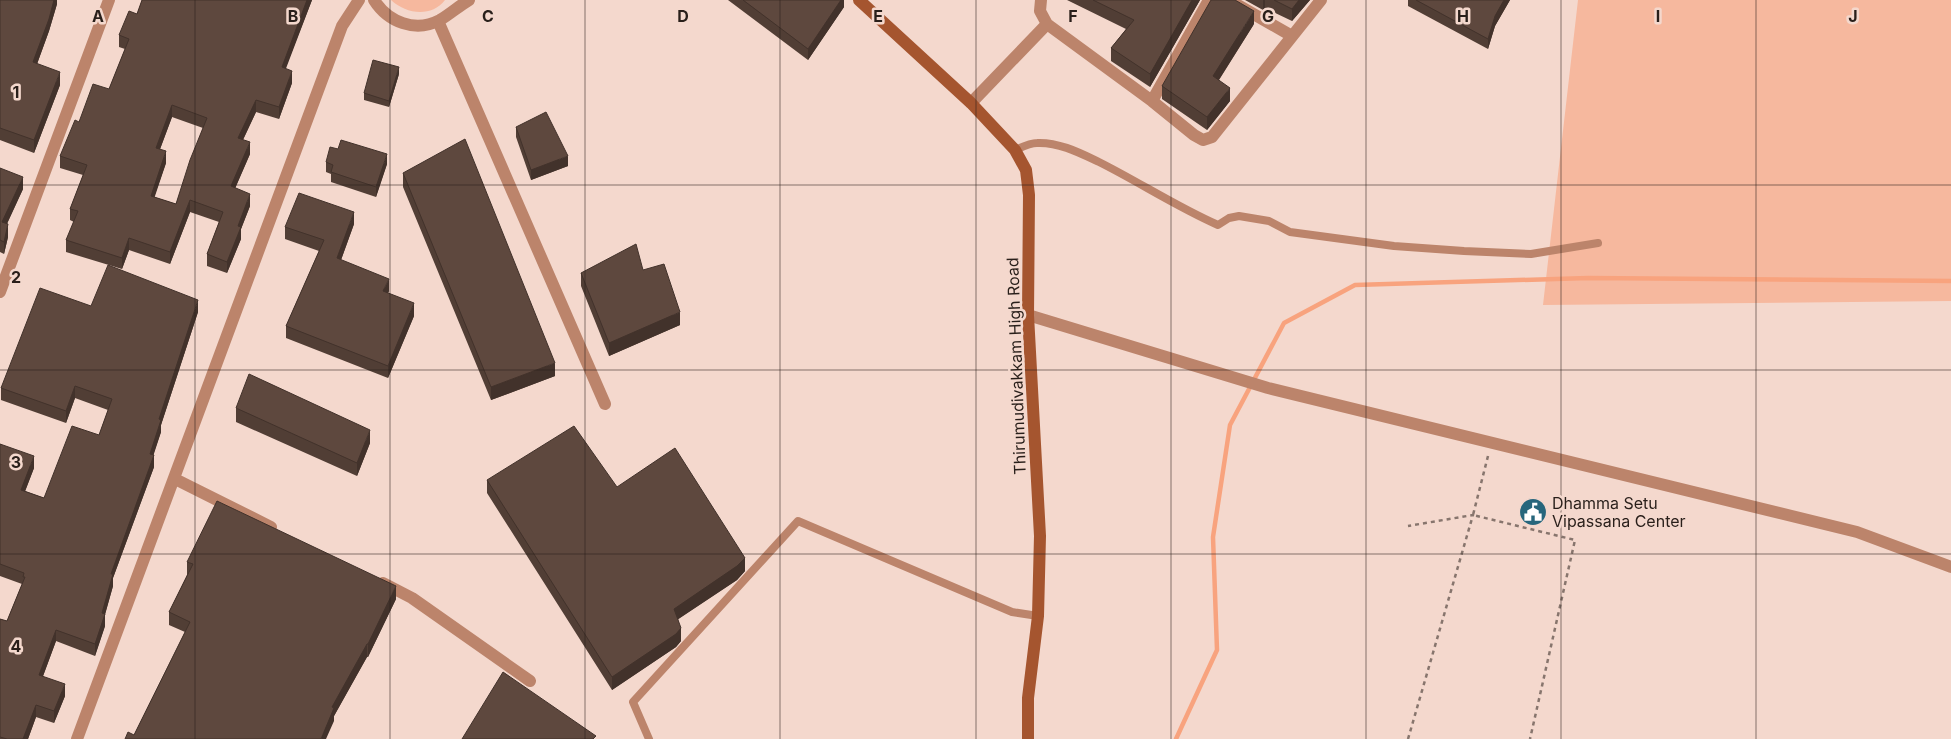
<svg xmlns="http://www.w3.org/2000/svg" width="1951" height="739" viewBox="0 0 1951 739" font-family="Inter,sans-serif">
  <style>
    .green { fill: #f6b89e }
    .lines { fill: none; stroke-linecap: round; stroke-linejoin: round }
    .stream { stroke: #f8a37e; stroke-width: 4.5 }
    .path { stroke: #87756d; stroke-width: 2.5; stroke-dasharray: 4 4; stroke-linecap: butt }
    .service { stroke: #bc846b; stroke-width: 8 }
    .minor { stroke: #bc846b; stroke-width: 12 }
    .secondary { stroke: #a5552f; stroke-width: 12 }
    .wall { fill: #513e35; fill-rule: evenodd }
    .shaded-wall { fill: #42322b }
    .building { fill: #5e483e; stroke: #42322b; fill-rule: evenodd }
    .grid { fill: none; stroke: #291f1a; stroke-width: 1; stroke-opacity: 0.55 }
    .labels { text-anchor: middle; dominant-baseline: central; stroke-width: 5; stroke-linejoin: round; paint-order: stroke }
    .street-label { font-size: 16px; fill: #291f1a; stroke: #f4d8cd }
    .poi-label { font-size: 16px; fill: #291f1a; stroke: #f4d8cd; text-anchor: start }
    .grid-label { font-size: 16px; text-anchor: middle; font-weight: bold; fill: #291f1a; stroke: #f4d8cd; stroke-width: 5; stroke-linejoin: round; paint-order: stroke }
  </style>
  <rect width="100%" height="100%" fill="#f4d8cd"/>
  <path class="green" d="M391 0H445C431 18 406 14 391 0Z
    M1578 0H1951V301L1543 305Z"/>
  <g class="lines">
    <path class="stream" d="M1176 739 1217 650 1213 537 1230 425 1284 323 1355 285 1588 278 1951 281"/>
    <path class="path" d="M1488 456 1473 515 1575 540 1530 739
      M1408 739 1473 515 1408 526"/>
    <path class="service" d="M1015 150C1022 147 1030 143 1037 143 1059 142 1080 153 1099 162 1139 182 1177 207 1218 225L1229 218 1239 216 1269 221 1290 232 1394 246 1464 251 1531 254 1598 243
      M649 739 633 702 798 521 1012 612 1038 616"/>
    <path class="minor" d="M374 0C388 22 415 33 440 20 450 14 459 6 469 0
      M1041 0 1040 11 1047 24 1152 101 1194 135 1203 140 1212 137 1321 0
      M1229 0 1292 36
      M438 21 605 404
      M1152 101 1209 0
      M971 103 1047 24
      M0 292 109 0
      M1028 315 1268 388 1857 532 1951 567
      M175 479 271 527
      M383 583 412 598 530 681
      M77 739 342 26 359 0"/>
    <path class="secondary" d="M859 0 971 103 1015 150 1026 170 1029 195 1028 315 1040 536 1038 616 1028 698V739"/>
  </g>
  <path class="wall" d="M0 0H57V4L49 31 37 64 60 85 34 153 0 140Z
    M142 0H312L285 69 292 83 279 119 256 112 243 140 250 154 235 188 250 206 241 229V239L227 273 207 266V254L219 222 190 212 170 264 129 250 122 269 66 252V240L74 222 70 220V209L83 175 60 168V156L79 122 109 89 125 49 119 47V35L137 14ZM172 117 203 128 176 204 154 197 166 163 160 149Z
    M728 0H844V7L808 60Z
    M1067 0H1200L1150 87 1111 61V48L1126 29Z
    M1245 0H1310L1292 21 1265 8 1263 10Z
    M1408 0H1510L1495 26 1488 49 1408 6Z
    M1254 24 1219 80 1230 101 1207 130 1162 99V86Z
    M399 74 389 107 364 100V93Z
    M516 127 568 166 531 180 516 137Z
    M326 162 387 164 376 197 331 182V174L326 172Z
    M0 168 23 189 7 224 8 237 4 254 0 252Z
    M403 173 555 376 491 400 403 187Z
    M354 224 341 260 389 291 388 293 414 316 388 378 286 338V326L319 251 285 239V227Z
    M643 270 680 325 609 356 581 286V273Z
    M91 306 198 312 161 425V432L153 455 154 467 113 578V586L105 614V626L95 656 56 641 43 676 65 696 54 723 36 717 28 739H0V619L7 621 22 584 0 576V444L34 468 25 491 44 498 99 435 108 410 75 398 66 423 1 400V388Z
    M236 408 370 443 357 476 236 422Z
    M487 480 745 571 737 580 678 619 681 641 676 647 612 690 487 493Z
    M187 562 396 599 368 657H367L334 716V721L134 735 185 632 169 625V612L187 575Z"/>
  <path class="shaded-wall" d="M54 0H57V4L49 31 33 75V62Z
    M307 0H312L282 79V67Z
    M841 0H844V7L808 60V49Z
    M1192 0H1200L1150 87V74Z
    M1263 0H1265V8L1263 10Z
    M1299 0H1310L1292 21V9Z
    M1504 0H1510L1495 26 1488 49V39L1495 16Z
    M1254 11V24L1213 89V76Z
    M399 67V74L389 107V101Z
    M292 71V83L279 119V107Z
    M60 72V85L34 153V140Z
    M1230 88V101L1207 130V117Z
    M256 100V112L238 150V138Z
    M172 105V117L156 160V148Z
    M250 142V154L231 198V186Z
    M166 151V163L151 208V196Z
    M387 154V164L376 197V187Z
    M568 156V166L531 180V170Z
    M23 177V189L2 234V222Z
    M250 194V206L241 229V239L227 273V262L238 226Z
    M190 200V212L170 264V252Z
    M354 212V224L337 271V258Z
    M8 224V237L4 254V242Z
    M129 238V250L122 269V258Z
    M389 279V291L383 303V291Z
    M198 300V312L161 425V432L150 466V454L159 419Z
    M414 303V316L388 378V366Z
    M680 312V325L609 356V343Z
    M555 363V376L491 400V387Z
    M75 386V398L66 423V411Z
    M370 430V443L357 476V463Z
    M154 455V467L113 578V586L103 622 105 614V626L95 656V644L111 574Z
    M34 456V468L21 502V490Z
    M745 558V571L737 580 674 622V609Z
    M396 586V599L368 657V644Z
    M681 628V641L676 647 612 690V677Z
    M56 630V641L39 687V675Z
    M367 644V657L334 716V721L326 739H321L332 707Z
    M65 684V696L54 723V711Z
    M36 705V717L28 739H23Z"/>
  <path class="building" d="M0 0H54L49 19 33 62 60 72 34 140 0 128Z
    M142 0H307L282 67 292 71 279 107 256 100 238 138 250 142 231 186 250 194 238 226 241 227 227 262 207 254 223 212 190 200 170 252 129 238 122 258 66 240 78 211 70 209 87 165 60 156 75 120 79 122 93 84 109 89 129 39 119 35 129 11 137 14ZM172 105 207 118 190 160 176 204 151 196 166 151 156 148Z
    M743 0H841L808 49Z
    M1093 0H1192L1150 74 1111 48 1134 20Z
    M1211 0H1235L1254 11 1213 76 1230 88 1207 117 1162 86Z
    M1274 0H1299L1292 9Z
    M1416 0H1504L1495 16 1488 39Z
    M373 60 399 67 389 101 364 93Z
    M546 112 568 156 531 170 516 127Z
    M465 139 555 363 491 387 403 173Z
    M341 140 387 154 376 187 331 172 333 165 326 162 330 147 338 149Z
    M0 168 23 177 2 222 8 224 4 242 0 240Z
    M299 193 354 212 337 258 389 279 383 291 414 303 388 366 286 326 324 240 285 227Z
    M636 244 643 270 664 264 680 312 609 343 581 273Z
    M108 265 198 300 159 419 161 420 150 454 154 455 111 574H113L102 613 105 614 95 644 56 630 39 675 65 684 54 711 36 705 23 739H7L0 737V619L7 621 25 577H23L24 573 0 564V444L34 456 21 490 44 498 72 426 99 435 112 399 75 386 66 411 1 388 40 288 91 306Z
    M249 374 370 430 357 463 236 408Z
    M574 426 617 487 675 448 745 558 737 566 674 609 681 628 676 634 612 677 487 480Z
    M217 501 396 586 368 644H367L332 707 334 708 321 739H125L128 732 134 735 190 622 169 612 193 564 187 562Z
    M503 672 596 736 593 739H462Z"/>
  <path class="grid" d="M195 0V739M390 0V739M585 0V739M780 0V739M976 0V739M1171 0V739M1366 0V739M1561 0V739M1756 0V739M0 185H1951M0 370H1951M0 554H1951"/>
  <defs>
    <g id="civic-disc" transform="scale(1.4375)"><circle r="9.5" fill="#27667c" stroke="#f4d8cd"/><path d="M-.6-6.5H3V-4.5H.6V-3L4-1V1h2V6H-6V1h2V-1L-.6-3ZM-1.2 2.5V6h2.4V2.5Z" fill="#fff"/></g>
  </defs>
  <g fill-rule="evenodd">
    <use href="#civic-disc" x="1533" y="512"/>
  </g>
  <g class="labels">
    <g class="street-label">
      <text transform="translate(1016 366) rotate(-92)">Thirumudivakkam High Road</text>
    </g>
    <g class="poi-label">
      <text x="1552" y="503">Dhamma Setu<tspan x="1552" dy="18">Vipassana Center</tspan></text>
    </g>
  </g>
  <g class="grid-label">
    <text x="98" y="22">A</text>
    <text x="293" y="22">B</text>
    <text x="488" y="22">C</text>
    <text x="683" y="22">D</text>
    <text x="878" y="22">E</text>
    <text x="1073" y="22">F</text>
    <text x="1268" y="22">G</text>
    <text x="1463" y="22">H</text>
    <text x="1658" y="22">I</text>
    <text x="1853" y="22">J</text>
    <text x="16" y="98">1</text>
    <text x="16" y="283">2</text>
    <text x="16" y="468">3</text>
    <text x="16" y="652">4</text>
  </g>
</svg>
